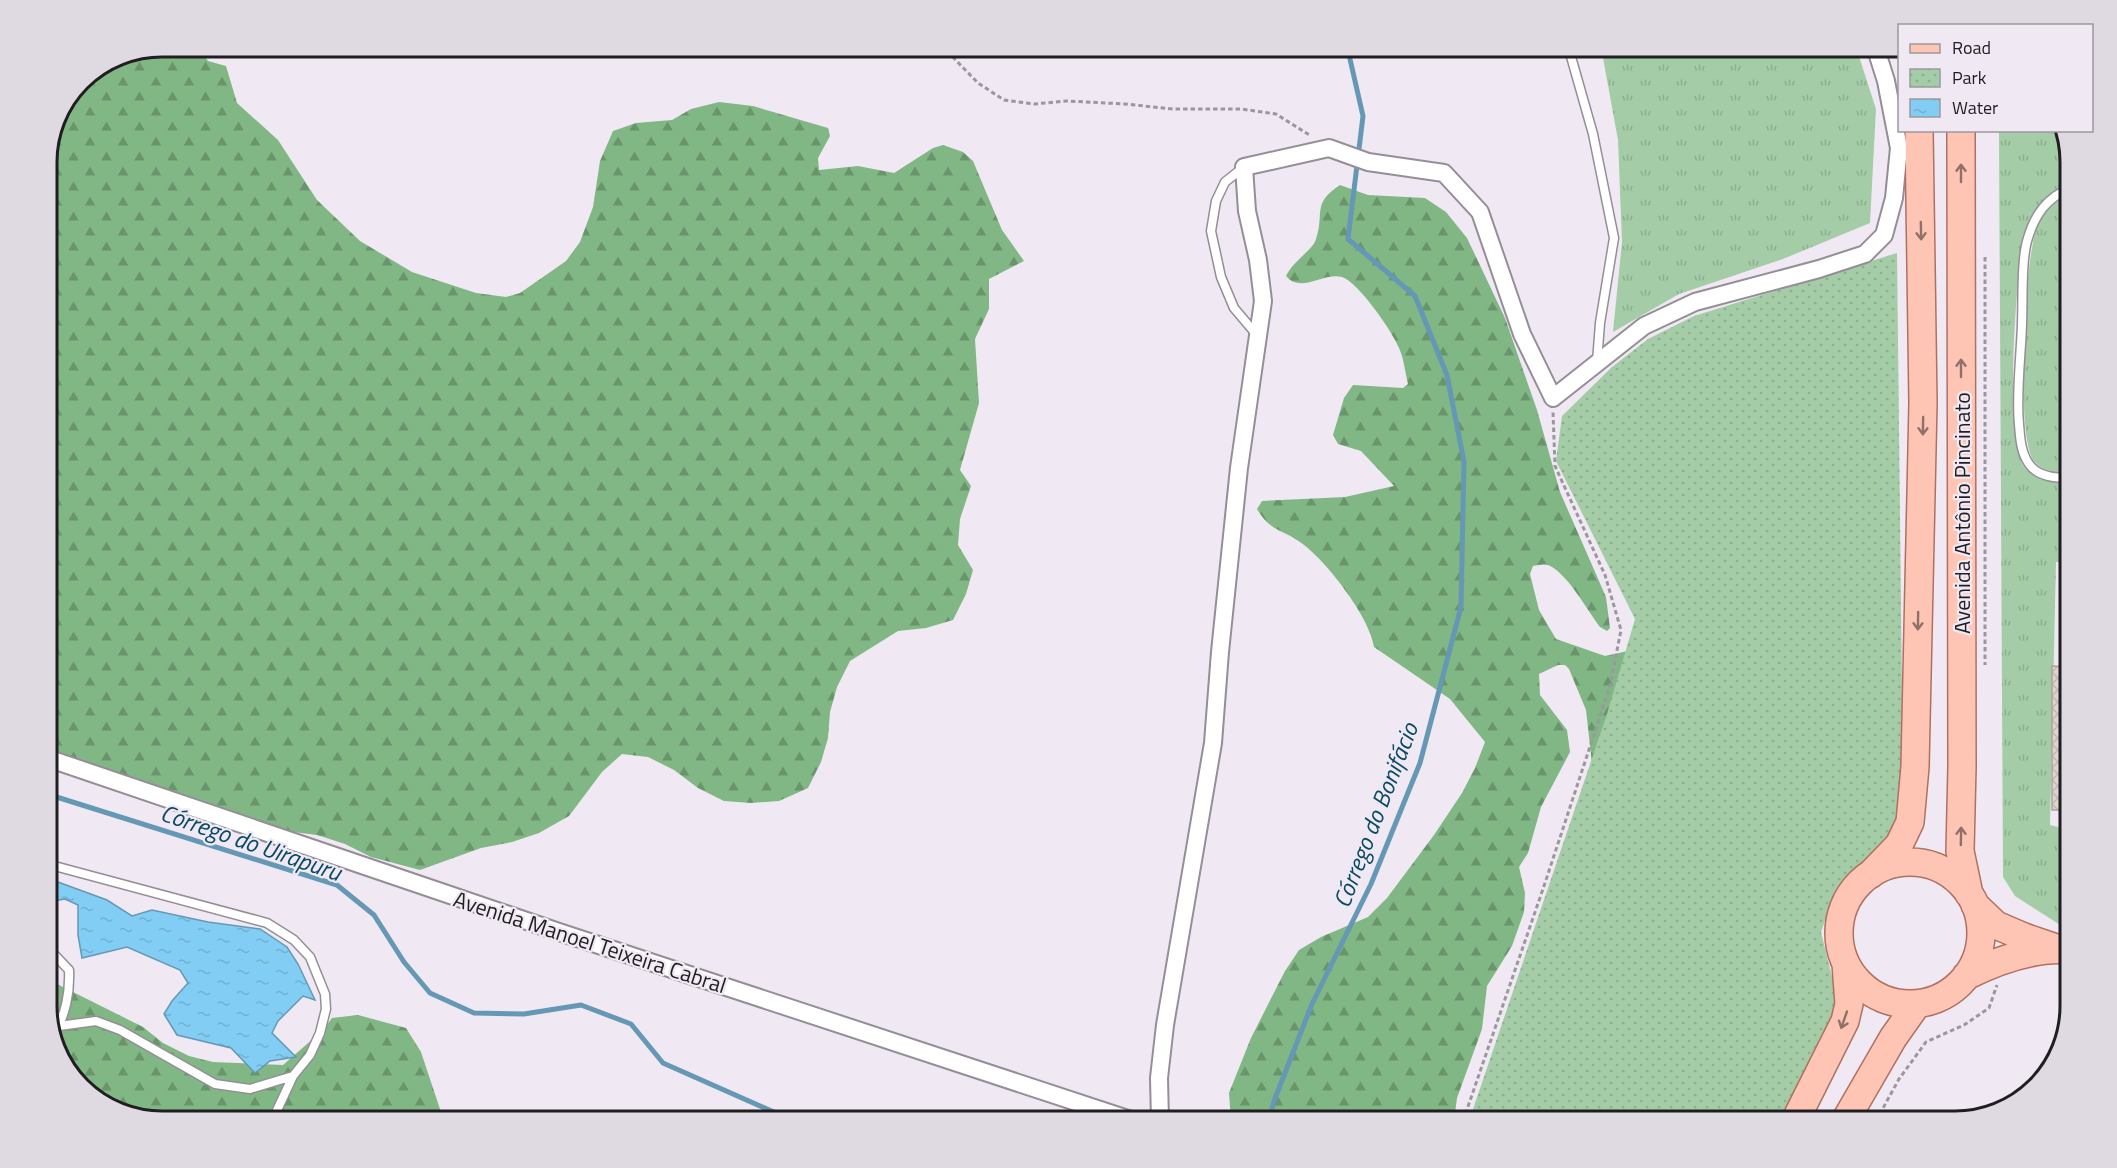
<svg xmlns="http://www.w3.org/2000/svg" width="2117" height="1168" viewBox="0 0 2117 1168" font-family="'Titillium Web',sans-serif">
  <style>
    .grass { fill: url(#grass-tufts) }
    .forest { fill: url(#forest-firs) }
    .park { fill: url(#park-dots) }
    .water { fill: url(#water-ripples); stroke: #6598b4; stroke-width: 1.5 }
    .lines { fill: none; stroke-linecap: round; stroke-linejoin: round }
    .stream { stroke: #6598b4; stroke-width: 5 }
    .building { fill: url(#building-cross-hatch); stroke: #ada29c; stroke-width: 1.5 }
    .service-casing { stroke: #958e97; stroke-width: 11 }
    .minor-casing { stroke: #958e97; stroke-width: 20 }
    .primary-casing { stroke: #b07060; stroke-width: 30 }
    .path { stroke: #9c979e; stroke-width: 3; stroke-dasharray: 4.5 3; stroke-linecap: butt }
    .service { stroke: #fff; stroke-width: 8 }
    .minor { stroke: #fff; stroke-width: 16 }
    .primary { stroke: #fec4b4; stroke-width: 27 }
    .oneway { stroke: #8f716a }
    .labels { text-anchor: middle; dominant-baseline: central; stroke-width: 4.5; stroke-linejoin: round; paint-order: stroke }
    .street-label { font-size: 22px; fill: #201e21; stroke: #f0e9f3 }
    .water-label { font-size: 24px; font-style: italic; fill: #084963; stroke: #f0e9f3 }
    .rim { fill: none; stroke: #201e21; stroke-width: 3 }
  </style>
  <defs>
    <pattern id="grass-tufts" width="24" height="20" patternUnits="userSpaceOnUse" patternTransform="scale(1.5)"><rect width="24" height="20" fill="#a4cca6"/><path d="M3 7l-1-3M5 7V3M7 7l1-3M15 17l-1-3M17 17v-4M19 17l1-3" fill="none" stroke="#8daf8f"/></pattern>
    <pattern id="forest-firs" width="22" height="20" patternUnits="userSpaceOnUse" patternTransform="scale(1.5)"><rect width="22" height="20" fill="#81b784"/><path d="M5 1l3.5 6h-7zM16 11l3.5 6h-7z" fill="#69946c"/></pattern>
    <pattern id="park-dots" width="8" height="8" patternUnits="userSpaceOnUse" patternTransform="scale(1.5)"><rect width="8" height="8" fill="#a4cca6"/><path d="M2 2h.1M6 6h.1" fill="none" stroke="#8daf8f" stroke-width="1.8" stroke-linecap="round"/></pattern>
    <pattern id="water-ripples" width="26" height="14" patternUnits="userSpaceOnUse" patternTransform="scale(1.5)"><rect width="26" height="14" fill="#82cdf3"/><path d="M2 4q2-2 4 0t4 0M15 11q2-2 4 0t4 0" fill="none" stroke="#70b0d0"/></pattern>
    <pattern id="building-cross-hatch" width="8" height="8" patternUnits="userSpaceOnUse" patternTransform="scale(1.5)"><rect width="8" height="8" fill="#e0d4ce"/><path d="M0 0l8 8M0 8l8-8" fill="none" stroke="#c0b6b1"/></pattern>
  </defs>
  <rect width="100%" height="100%" fill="#f0e9f3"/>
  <path class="grass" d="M1601 47H1856L1876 109 1870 223 1783 259 1679 294 1613 332 1622 242 1618 140Z
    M1999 131H2063L2070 155V183C2054 192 2039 200 2030 218 2015 249 2004 441 2024 467 2035 480 2054 482 2070 483V563L2056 562 2050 825 2070 830V929L2065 928 2015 896 2003 877Z
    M2070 193V474H2068C2056 472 2042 471 2034 461 2015 437 2024 254 2038 225 2045 210 2056 201 2070 193Z"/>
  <path class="forest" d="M162 47H199L208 61 226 66 237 103 278 140 317 200 360 241 412 272 476 293 506 297 520 293 566 261 580 242 593 207 600 161 613 131 636 123 672 120 691 109 719 102 753 106 828 128 830 136 818 158 819 170 858 166 894 173 933 148 943 145 963 152 973 161 1002 230 1024 261 989 279V309L975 339 979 403 960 470 971 486 960 519 958 545 973 570 966 594 953 620 926 628 898 631 850 661 837 687 830 712 828 738 821 762 808 788 779 801 751 803 724 801 698 788 674 770 648 757 622 754 602 772 569 816 539 833 512 842 481 848 420 870 371 857 345 844 317 835 286 831 47 749V155L81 80 118 55Z
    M1340 185 1368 195 1425 198 1446 212 1467 238 1505 318 1537 410 1560 492 1606 597 1610 628 1607 631 1600 627C1587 610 1570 578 1552 567 1545 563 1540 565 1533 566L1530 574 1539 610 1556 639 1605 656 1637 649 1593 772 1586 710 1569 669 1565 665H1558L1539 674 1540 695 1567 730 1570 752 1541 807 1528 853 1519 867 1525 893 1524 912 1512 946 1487 986 1482 1029 1457 1098 1454 1121H1231L1229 1093 1251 1038 1285 971 1299 950 1321 937 1368 917 1387 898 1434 835 1462 793 1475 768 1485 742 1450 699 1374 647C1370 617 1325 559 1300 542 1280 528 1271 532 1257 509L1262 501 1345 497 1394 486 1361 451 1338 444 1333 435 1344 398 1353 385 1403 388 1408 384C1405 372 1404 359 1399 348 1392 331 1359 283 1342 277 1323 272 1301 294 1286 276 1293 261 1313 250 1316 239 1325 213 1311 204 1340 185Z
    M47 979 143 1027 163 1043 189 1056 213 1062 283 1065 323 1030 332 1018 358 1015 406 1028 421 1052 444 1121H348C331 1113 313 1106 298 1121H162L127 1112 101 1099 98 1100 62 1064 47 1013Z"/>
  <path class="park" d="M1897 253 1903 784 1896 823 1874 856 1835 892 1821 932 1835 989V1034L1790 1121H1469L1607 714 1635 619 1556 461 1562 416 1612 367 1648 339 1694 316Z"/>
  <path class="water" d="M47 878 107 900 132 916 152 910 208 922 260 929 287 947 298 964 315 1000 303 996 278 1021 272 1033 296 1057 270 1061 255 1073 231 1048 177 1035 164 1014 172 1001 188 983 180 970 127 947 82 958 78 935V905L65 899 47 902Z"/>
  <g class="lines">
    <path class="stream" d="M47 794 337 885 374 915 404 962 430 993 474 1013 524 1014 581 1005 631 1024 663 1063 794 1121
      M1269 1121 1274 1101 1312 1004 1371 884 1420 763 1461 607 1464 462 1447 375 1415 296 1348 239 1363 116 1347 46"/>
  </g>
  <path class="building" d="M2052 666 2070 667V810H2052Z"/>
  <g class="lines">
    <g class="service-casing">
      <path id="service" d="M1568 46 1593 134 1614 238 1600 323 1597 362
        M1244 167 1225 182 1216 201 1211 231 1221 277 1234 308 1256 334
        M2070 188C2047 198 2035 214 2028 238 2021 258 2023 301 2022 324 2021 357 2016 392 2019 424 2020 438 2021 453 2029 464 2038 477 2056 478 2070 478
        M47 864 267 923 294 940 310 957 325 994 326 1009 320 1033 310 1055 293 1076 250 1089 215 1084 120 1030 96 1021 59 1026
        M47 947 69 970C70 991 66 1017 53 1034
        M272 1121 293 1076"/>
    </g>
    <g class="minor-casing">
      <path id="minor" d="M47 758 559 932 1134 1121
        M1160 1121 1159 1078 1165 1025 1213 743 1220 652 1239 468 1263 301 1258 260 1247 211 1244 167 1329 148 1368 162 1444 173 1480 212 1522 334 1553 398 1644 326 1695 302 1819 269 1865 254 1884 235 1894 198 1899 148 1886 81 1875 46"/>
    </g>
    <g class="primary-casing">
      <path id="primary" d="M1961 130 1962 767 1960 851 1969 894
        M1839 933a71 71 0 1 1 142 0a71 71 0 1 1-142 0Z
        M1871 874 1899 845 1910 822 1915 767 1923 403 1919 130
        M1975 905 1996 925 2024 937 2056 948
        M1966 976C1998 960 2035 947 2070 950
        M1795 1121 1845 1021 1849 1004 1846 964
        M1845 1121 1893 1038 1917 1004"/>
    </g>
    <path class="path" d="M942 46 978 83 1004 100 1034 104 1067 101 1125 104 1173 109H1241L1276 114 1311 136
      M1985 257V665
      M1463 1121 1544 886 1610 686 1621 630 1605 575 1555 466 1553 412
      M1876 1121 1899 1079 1926 1042 1964 1025 1989 1008 1997 985"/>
    <use href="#service" class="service"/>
    <use href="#minor" class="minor"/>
    <use href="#primary" class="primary"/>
  </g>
  <defs><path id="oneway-shaft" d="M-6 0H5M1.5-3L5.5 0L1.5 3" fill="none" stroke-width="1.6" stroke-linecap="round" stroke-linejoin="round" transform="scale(1.5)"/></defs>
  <g class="oneway">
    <use href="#oneway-shaft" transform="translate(1961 173) rotate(-90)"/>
    <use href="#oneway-shaft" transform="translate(1921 231) rotate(89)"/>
    <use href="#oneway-shaft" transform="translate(1961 368) rotate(-90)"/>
    <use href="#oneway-shaft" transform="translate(1923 426) rotate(91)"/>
    <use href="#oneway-shaft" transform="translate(1918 621) rotate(91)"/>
    <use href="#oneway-shaft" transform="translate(1961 836) rotate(-89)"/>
    <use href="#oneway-shaft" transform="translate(1844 1020) rotate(109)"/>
  </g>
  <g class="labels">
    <g class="street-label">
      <text transform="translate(1962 513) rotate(-90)">Avenida Antônio Pincinato</text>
      <text transform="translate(590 942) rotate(18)">Avenida Manoel Teixeira Cabral</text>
    </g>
    <g class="water-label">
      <text transform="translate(1375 815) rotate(-69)">Córrego do Bonifácio</text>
      <text transform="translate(251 842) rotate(19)">Córrego do Uirapuru</text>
    </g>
  </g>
  <path d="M0 0H2117V1168H0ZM162 57H1955A105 105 0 0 1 2060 162V1006A105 105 0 0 1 1955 1111H162A105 105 0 0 1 57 1006V162A105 105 0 0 1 162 57Z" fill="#dfd9e2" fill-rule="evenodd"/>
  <path class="rim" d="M162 57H1955A105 105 0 0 1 2060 162V1006A105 105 0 0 1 1955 1111H162A105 105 0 0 1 57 1006V162A105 105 0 0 1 162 57Z"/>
  <rect x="1898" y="24" width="195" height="108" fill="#f0e9f3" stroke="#9d989f" stroke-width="1.5"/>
  <rect x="1910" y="44" width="30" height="9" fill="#fec4b4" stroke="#9d989f" stroke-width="1.5"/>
  <text x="1952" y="54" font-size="18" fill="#201e21">Road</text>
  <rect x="1910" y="69" width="30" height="18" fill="url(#park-dots)" stroke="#9d989f" stroke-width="1.5"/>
  <text x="1952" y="84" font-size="18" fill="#201e21">Park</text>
  <rect x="1910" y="99" width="30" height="18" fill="url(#water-ripples)" stroke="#9d989f" stroke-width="1.5"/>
  <text x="1952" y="114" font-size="18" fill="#201e21">Water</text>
</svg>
